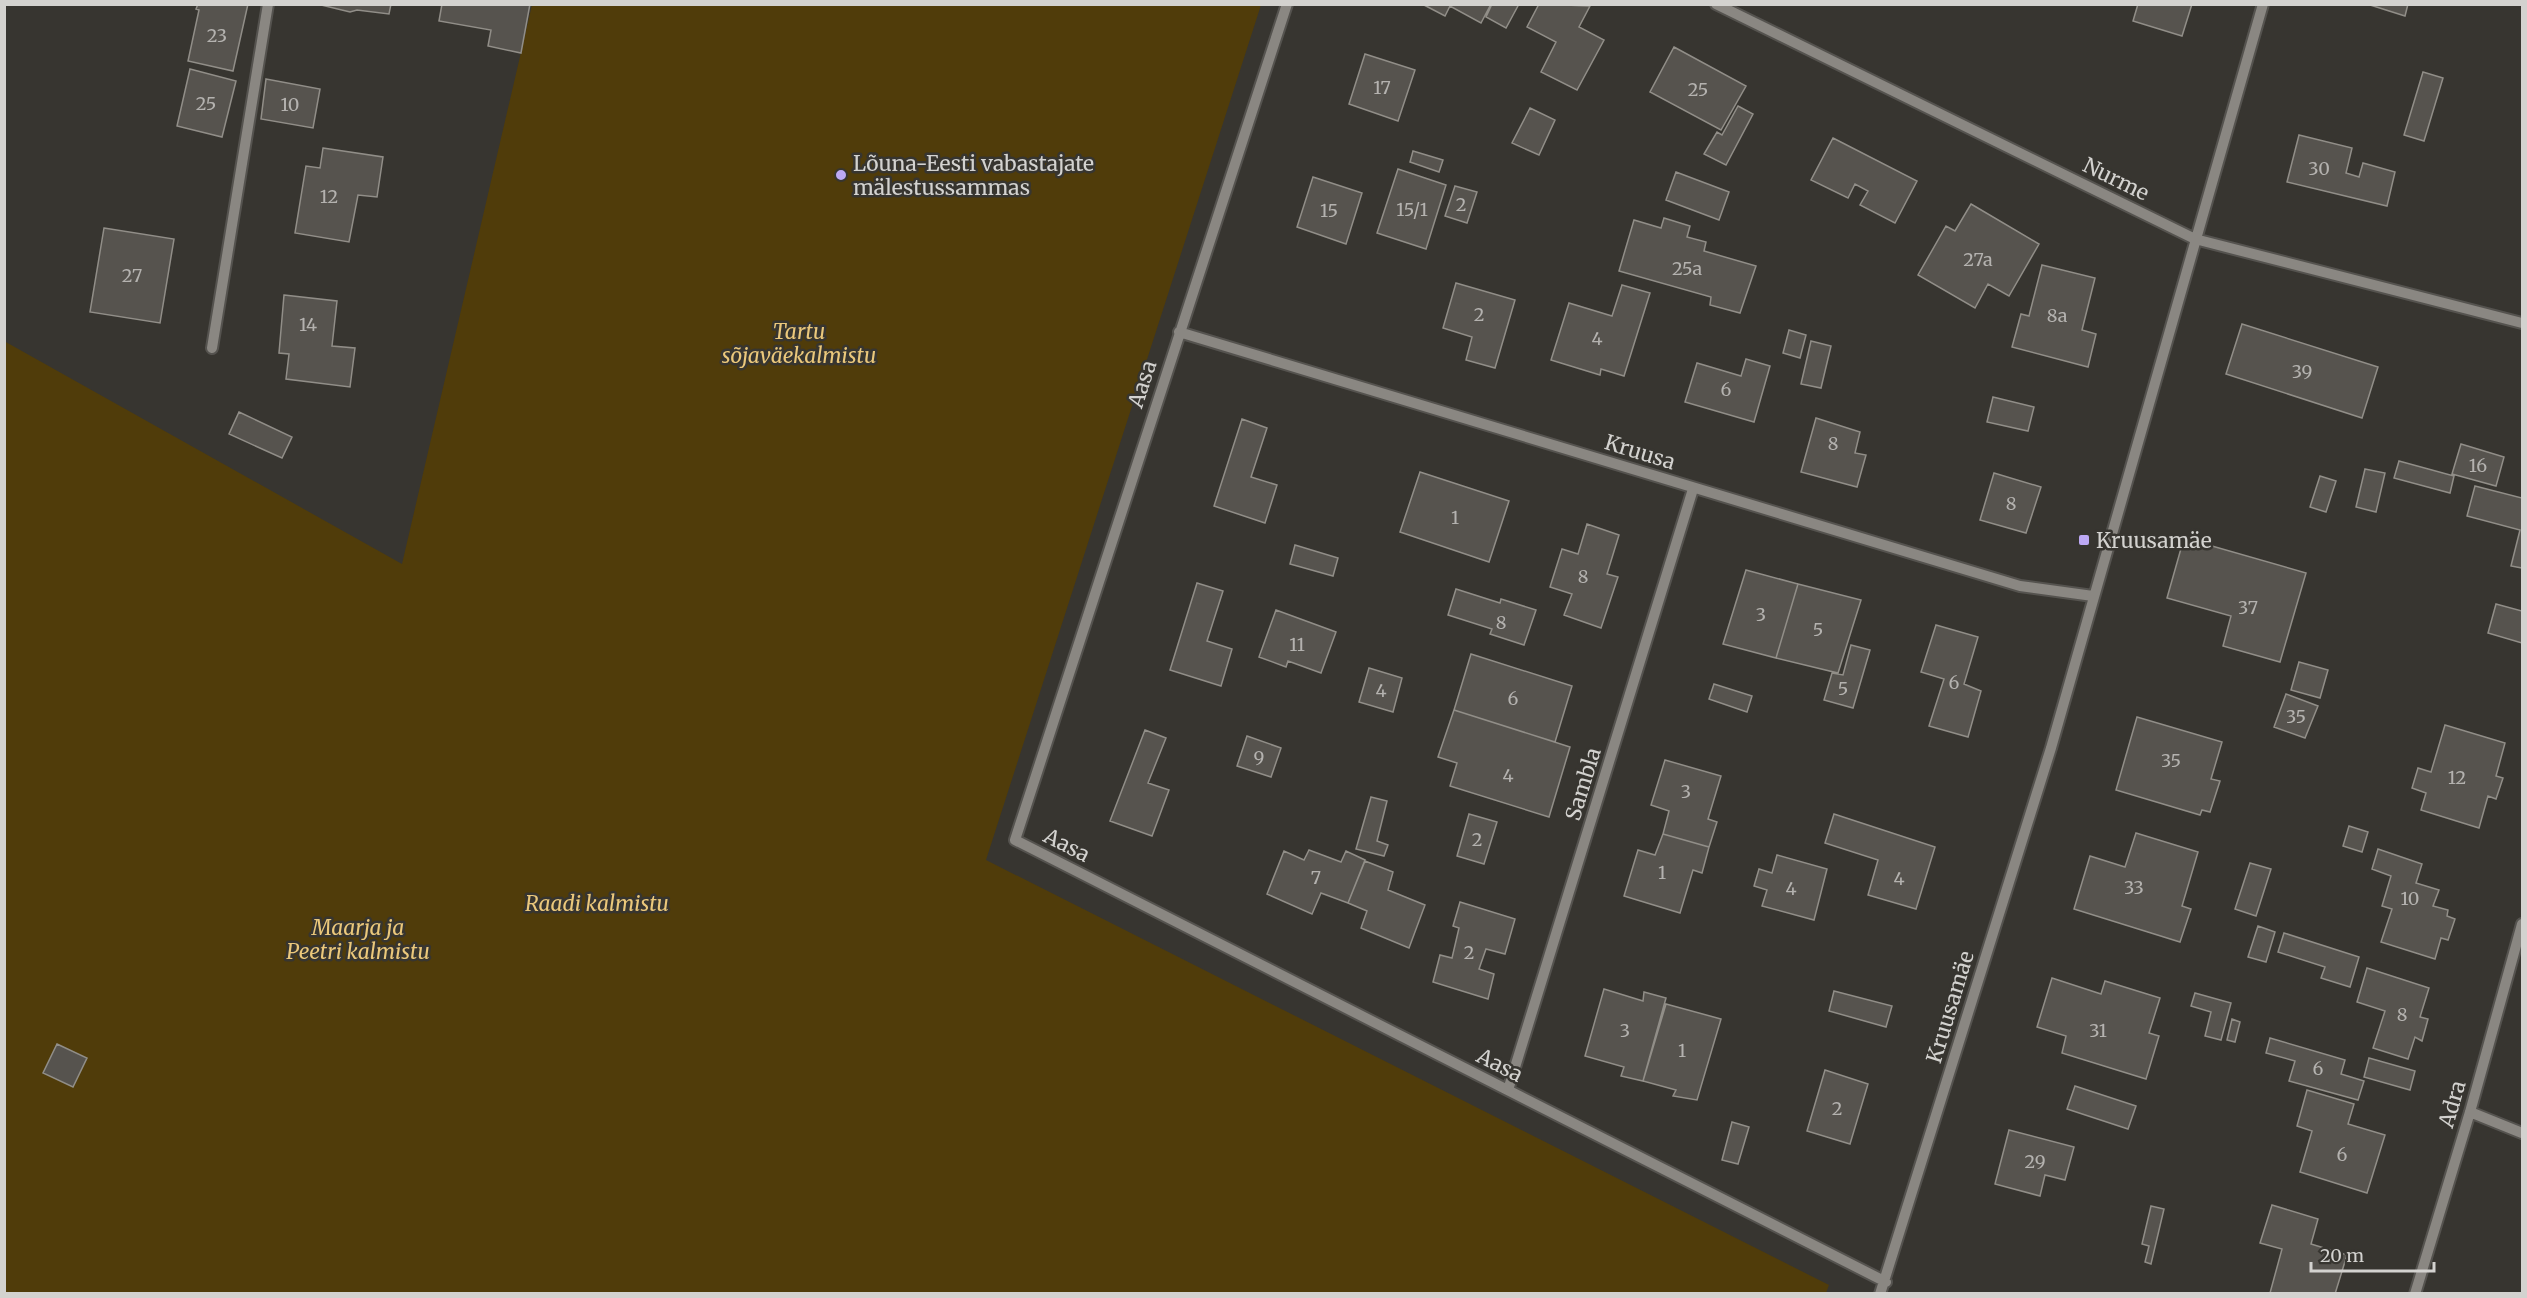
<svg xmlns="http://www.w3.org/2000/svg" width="2527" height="1298" viewBox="0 0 2527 1298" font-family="Merriweather,serif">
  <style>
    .green { fill: #503c0a }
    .building { fill: #56534e; stroke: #918e88; stroke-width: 1.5 }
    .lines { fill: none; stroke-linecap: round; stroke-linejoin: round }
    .minor-casing { stroke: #55534f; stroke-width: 14 }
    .minor { stroke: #8a8782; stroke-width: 10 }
    .poi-dot { fill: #bda9f5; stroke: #373530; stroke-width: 2 }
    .labels { text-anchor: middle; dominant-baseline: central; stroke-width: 5; stroke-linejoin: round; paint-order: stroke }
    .number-label { font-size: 18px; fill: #b4b2af }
    .poi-label { font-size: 21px; fill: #d3d2cf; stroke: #373530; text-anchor: start }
    .street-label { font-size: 21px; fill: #d3d2cf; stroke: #373530 }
    .park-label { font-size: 21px; font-style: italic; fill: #ebc87b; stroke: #373530 }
  </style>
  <rect width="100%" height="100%" fill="#373530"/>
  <path class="green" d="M532 5H1261L986 860 1829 1285 1826 1293H5L4 341 402 564Z"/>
  <path class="building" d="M198 4H248L233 71 188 61 199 10 196 9Z
    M317 4H391L389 14 357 10 350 12Z
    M442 4H530L521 53 488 46 491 30 439 21Z
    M1491 4 1481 23 1450 6 1445 16 1424 5Z
    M1492 4H1519L1506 28 1486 17Z
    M1539 4 1590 6 1579 27 1604 40 1577 90 1541 72 1556 42 1527 27Z
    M2138 4H2192L2182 36 2133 21Z
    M2367 4H2408L2405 16Z
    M1674 47 1746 86 1721 130 1650 92Z
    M1365 54 1415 70 1398 121 1349 104Z
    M190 69 236 81 222 137 177 126Z
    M2423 72 2443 78 2424 141 2404 135Z
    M266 79 320 89 313 128 261 119Z
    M1738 106 1753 114 1726 165 1704 154 1717 132 1722 135Z
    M1530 108 1555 120 1539 155 1512 143Z
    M2299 135 2352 148 2346 173 2359 177 2363 163 2395 172 2387 206 2287 182Z
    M1833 138 1917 181 1895 223 1860 205 1868 191 1855 184 1848 198 1811 180Z
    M323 148 383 157 377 197 358 195 349 242 295 233 306 166 320 168Z
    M1413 151 1443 160 1439 172 1410 162Z
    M1398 169 1446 185 1426 249 1377 233Z
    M1676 172 1729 192 1719 220 1666 200Z
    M1313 177 1362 193 1346 244 1297 227Z
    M1455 186 1477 192 1467 223 1445 216Z
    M1971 204 2039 244 2009 296 1988 284 1975 308 1918 275 1946 226 1955 231Z
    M1664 218 1690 226 1687 237 1706 242 1704 251 1756 266 1740 313 1710 305 1711 297 1619 271 1634 220 1661 228Z
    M104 228 174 239 160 323 90 312Z
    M2042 265 2095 278 2082 330 2096 334 2088 367 2012 347 2021 314 2029 316Z
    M1456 283 1515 300 1495 368 1466 360 1472 337 1443 328Z
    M1622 285 1650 293 1624 376 1601 369 1600 375 1551 360 1569 303 1612 316Z
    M284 295 337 301 332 346 355 348 350 387 286 379 289 354 279 353Z
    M2242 324 2378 367 2362 418 2226 374Z
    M1789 330 1806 335 1800 358 1783 353Z
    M1811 341 1831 346 1821 388 1801 384Z
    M1746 359 1770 366 1754 422 1685 402 1697 363 1741 376Z
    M1993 397 2034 407 2028 431 1987 422Z
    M239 412 292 437 282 458 229 434Z
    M1816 418 1860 432 1855 453 1866 455 1857 487 1801 472Z
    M1242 419 1267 428 1251 477 1277 485 1265 523 1214 506Z
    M2461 444 2504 457 2496 486 2452 474Z
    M2399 461 2454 476 2450 493 2394 478Z
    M2365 469 2385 473 2376 512 2356 507Z
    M1420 472 1509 501 1489 562 1400 532Z
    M1994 473 2041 487 2026 533 1980 520Z
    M2320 476 2336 481 2326 512 2310 507Z
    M2475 486 2522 498V568L2511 566 2520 530 2467 516Z
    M1587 524 1619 535 1607 574 1618 577 1601 628 1564 615 1572 594 1550 587 1562 549 1578 554Z
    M2184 538 2306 573 2280 662 2223 646 2231 616 2167 598Z
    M1295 545 1338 558 1333 576 1290 564Z
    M1746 570 1798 584 1776 658 1723 644Z
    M1197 583 1223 591 1207 641 1232 649 1221 686 1170 670Z
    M1798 584 1861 600 1838 673 1776 658Z
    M1456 589 1500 603 1501 599 1536 610 1524 645 1490 634 1492 629 1448 615Z
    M2496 604 2522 611V643L2488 633Z
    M1276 610 1336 632 1321 673 1288 661 1286 667 1259 657Z
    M1936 625 1978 637 1964 684 1981 691 1968 737 1929 726 1944 679 1921 672Z
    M1851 645 1870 650 1853 708 1824 700 1832 673 1843 675Z
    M1471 654 1572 686 1555 742 1454 710Z
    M2299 662 2328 670 2320 698 2291 690Z
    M1369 668 1402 678 1393 712 1359 702Z
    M1714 684 1752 696 1747 712 1709 699Z
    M2286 694 2318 706 2305 738 2274 727Z
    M1454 710 1570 747 1549 817 1450 786 1457 763 1438 757Z
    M2137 717 2222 742 2211 779 2220 781 2210 812 2202 810 2200 815 2116 790Z
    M2445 725 2505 743 2496 776 2503 778 2496 799 2488 796 2479 828 2421 810 2426 793 2412 788 2418 768 2431 772Z
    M1145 730 1166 738 1148 783 1169 790 1152 836 1110 821Z
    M1247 736 1281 748 1271 777 1237 766Z
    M1665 760 1721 776 1708 819 1717 822 1709 847 1663 834 1669 811 1651 805Z
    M1371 797 1387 801 1377 841 1388 845 1384 856 1356 849Z
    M1469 814 1497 822 1484 864 1457 856Z
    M1834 814 1935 847 1916 909 1868 895 1878 860 1825 843Z
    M2349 826 2368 832 2362 852 2343 846Z
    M2136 833 2198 852 2182 906 2191 909 2180 942 2074 909 2090 856 2125 867Z
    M1663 834 1709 847 1702 873 1693 870 1680 913 1624 896 1638 850 1655 855Z
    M2378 849 2422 864 2416 883 2439 890 2433 906 2448 910 2447 916 2455 919 2448 940 2441 938 2435 959 2381 942 2392 909 2382 906 2391 876 2372 869Z
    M1309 850 1341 862 1346 851 1365 860 1348 903 1321 893 1312 914 1267 894 1284 851 1304 860Z
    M1777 855 1827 869 1814 920 1762 906 1767 890 1754 886 1759 869 1772 873Z
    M1365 861 1393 872 1388 890 1425 905 1409 948 1361 928 1367 911 1348 903Z
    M2250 863 2271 869 2256 916 2235 909Z
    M1460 902 1515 919 1505 954 1486 949 1479 969 1494 974 1488 999 1433 982 1440 955 1452 958 1459 928 1453 926Z
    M2258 926 2275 932 2266 962 2248 957Z
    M2284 933 2359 957 2350 987 2321 978 2325 967 2278 952Z
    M2367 968 2429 988 2420 1017 2428 1019 2422 1041 2415 1037 2408 1059 2373 1048 2385 1011 2357 1002Z
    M2052 978 2101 994 2105 981 2160 998 2149 1033 2159 1036 2146 1079 2062 1053 2066 1036 2037 1027Z
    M1604 989 1643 1001 1644 992 1666 998 1643 1081 1621 1076 1624 1067 1585 1056Z
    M1834 991 1892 1006 1886 1027 1829 1011Z
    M2195 993 2231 1003 2221 1040 2205 1036 2211 1012 2191 1006Z
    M1666 1004 1721 1019 1697 1100 1673 1096 1676 1090 1643 1081Z
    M2232 1019 2240 1022 2235 1042 2227 1040Z
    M2270 1038 2345 1060 2341 1074 2364 1081 2358 1100 2289 1081 2295 1061 2266 1053Z
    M57 1044 87 1058 73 1087 43 1073Z
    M2369 1058 2415 1071 2410 1090 2364 1077Z
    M1825 1070 1868 1084 1850 1144 1807 1131Z
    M2075 1086 2136 1106 2128 1129 2067 1109Z
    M2307 1090 2354 1104 2348 1124 2385 1135 2367 1193 2300 1172 2312 1131 2297 1126Z
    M1732 1122 1749 1127 1738 1164 1722 1160Z
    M2009 1130 2074 1147 2065 1180 2045 1175 2040 1196 1995 1184Z
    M2272 1205 2318 1219 2311 1244 2347 1255 2335 1294 2270 1293 2282 1249 2260 1243Z
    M2151 1206 2164 1209 2151 1264 2145 1262 2149 1246 2142 1244Z"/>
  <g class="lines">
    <g class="minor-casing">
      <path id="minor" d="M1287 4 1015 840 1886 1282
        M1716 4 2195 239 2522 323
        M1179 332 2020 586 2093 596
        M212 348 268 4
        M1508 1090 1693 489
        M2470 1112 2522 1133
        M1880 1294 2051 748 2263 4
        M2415 1294 2470 1112 2522 924"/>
    </g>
    <use href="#minor" class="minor"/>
  </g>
  <g class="poi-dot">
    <circle cx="841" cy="175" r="6"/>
    <rect x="2078" y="534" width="12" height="12" rx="3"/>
  </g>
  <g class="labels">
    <g class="number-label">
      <text x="217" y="35">23</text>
      <text x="1382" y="87">17</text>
      <text x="1698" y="89">25</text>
      <text x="206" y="103">25</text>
      <text x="290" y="104">10</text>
      <text x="2319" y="168">30</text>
      <text x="329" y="196">12</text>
      <text x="1461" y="204">2</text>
      <text x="1412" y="209">15/1</text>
      <text x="1329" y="210">15</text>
      <text x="1978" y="259">27a</text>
      <text x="1687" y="268">25a</text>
      <text x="132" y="275">27</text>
      <text x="1479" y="314">2</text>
      <text x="2057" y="315">8a</text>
      <text x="308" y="324">14</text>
      <text x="1597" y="338">4</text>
      <text x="2302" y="371">39</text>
      <text x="1726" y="389">6</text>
      <text x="1833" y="443">8</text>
      <text x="2478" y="465">16</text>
      <text x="2011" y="503">8</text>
      <text x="1455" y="517">1</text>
      <text x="1583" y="576">8</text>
      <text x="2248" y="607">37</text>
      <text x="1761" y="614">3</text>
      <text x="1501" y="622">8</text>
      <text x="1818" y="629">5</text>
      <text x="1297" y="644">11</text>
      <text x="1954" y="682">6</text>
      <text x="1843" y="688">5</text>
      <text x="1381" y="690">4</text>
      <text x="1513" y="698">6</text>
      <text x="2296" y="716">35</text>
      <text x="1259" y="757">9</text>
      <text x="2171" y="760">35</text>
      <text x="1508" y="775">4</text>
      <text x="2457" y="777">12</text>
      <text x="1686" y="791">3</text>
      <text x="1477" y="839">2</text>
      <text x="1662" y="872">1</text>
      <text x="1316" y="877">7</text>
      <text x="1899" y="878">4</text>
      <text x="2134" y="887">33</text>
      <text x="1791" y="888">4</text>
      <text x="2410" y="898">10</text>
      <text x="1469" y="952">2</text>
      <text x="2402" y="1014">8</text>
      <text x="1625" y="1030">3</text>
      <text x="2098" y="1030">31</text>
      <text x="1682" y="1050">1</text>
      <text x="2318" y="1068">6</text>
      <text x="1837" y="1108">2</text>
      <text x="2342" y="1154">6</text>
      <text x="2035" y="1161">29</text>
    </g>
    <g class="poi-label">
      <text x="853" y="163">Lõuna-Eesti vabastajate<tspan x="853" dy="24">mälestussammas</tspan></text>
      <text x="2096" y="540">Kruusamäe</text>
    </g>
    <g class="street-label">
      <text transform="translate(2116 179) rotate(26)">Nurme</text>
      <text transform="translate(1142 384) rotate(-72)">Aasa</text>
      <text transform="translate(1640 452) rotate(17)">Kruusa</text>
      <text transform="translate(1583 784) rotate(-73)">Sambla</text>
      <text transform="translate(1067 845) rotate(27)">Aasa</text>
      <text transform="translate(1950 1007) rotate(-73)">Kruusamäe</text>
      <text transform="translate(1500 1065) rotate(27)">Aasa</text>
      <text transform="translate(2452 1104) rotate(-74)">Adra</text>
    </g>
    <g class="park-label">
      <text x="799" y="331">Tartu<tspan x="799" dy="24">sõjaväekalmistu</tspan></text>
      <text x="597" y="903">Raadi kalmistu</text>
      <text x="358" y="927">Maarja ja<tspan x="358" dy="24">Peetri kalmistu</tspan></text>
    </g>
  </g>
  <rect width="2527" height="1298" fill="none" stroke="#d3d2cf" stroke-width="12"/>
  <path d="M2311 1262v9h123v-9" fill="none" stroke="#d3d2cf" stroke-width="3"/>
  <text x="2320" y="1262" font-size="18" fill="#d3d2cf" stroke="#373530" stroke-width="4.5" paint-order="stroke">20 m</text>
</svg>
